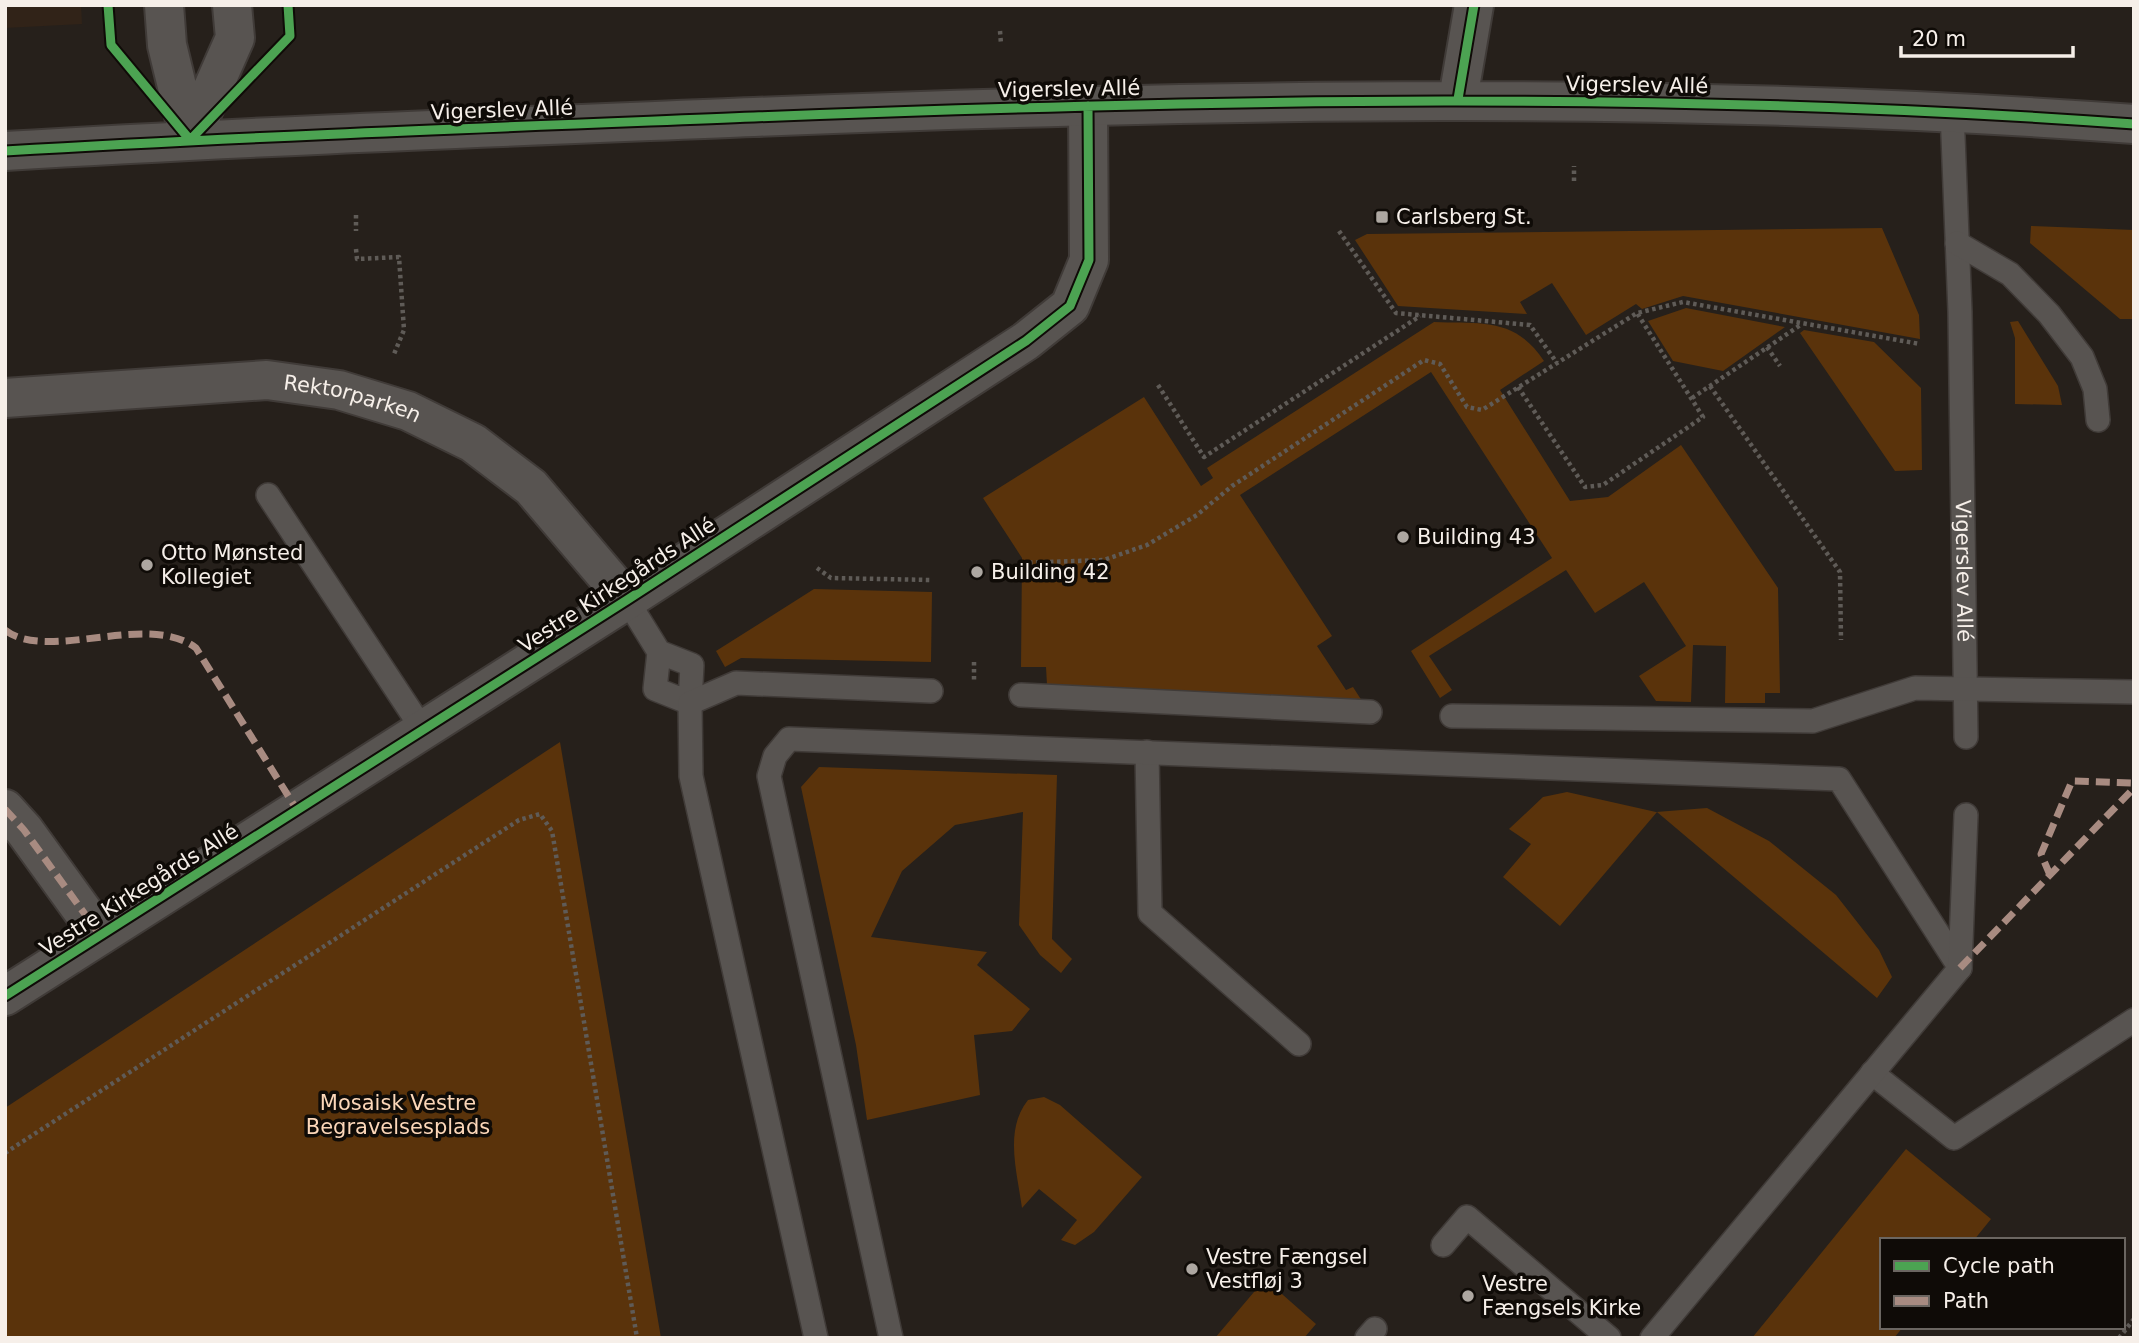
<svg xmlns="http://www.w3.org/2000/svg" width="2139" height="1343" viewBox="0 0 2139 1343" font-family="'DejaVu Sans',sans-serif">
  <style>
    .built { fill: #312318 }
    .green { fill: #5a330b }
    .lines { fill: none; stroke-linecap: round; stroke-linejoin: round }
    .service-casing { stroke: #403b38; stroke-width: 26 }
    .minor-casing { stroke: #403b38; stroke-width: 42 }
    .tertiary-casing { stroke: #403b38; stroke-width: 42 }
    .path { stroke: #5f5b57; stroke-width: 4.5; stroke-dasharray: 3.5 3.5; stroke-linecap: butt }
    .service { stroke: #585451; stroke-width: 23 }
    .minor { stroke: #585451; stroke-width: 38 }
    .tertiary { stroke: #585451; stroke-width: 38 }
    .quiet { stroke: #a88b81; stroke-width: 7; stroke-dasharray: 14 7; stroke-linecap: butt }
    .cycleway-casing { stroke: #0f0b07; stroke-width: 13 }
    .cycleway { stroke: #4ca352; stroke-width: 9 }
    .poi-dot { fill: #ada7a1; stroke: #0f0b07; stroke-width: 2.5 }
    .labels { text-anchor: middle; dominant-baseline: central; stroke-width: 7; stroke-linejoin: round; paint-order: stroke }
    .street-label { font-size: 21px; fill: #f6efe9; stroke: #0f0b07 }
    .poi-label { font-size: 21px; fill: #f6efe9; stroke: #0f0b07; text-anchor: start }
    .park-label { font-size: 21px; fill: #fcd7b9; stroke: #0f0b07 }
  </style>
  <rect width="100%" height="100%" fill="#26201b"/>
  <path class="built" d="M5 5H81L82 24 5 28Z"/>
  <path class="green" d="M2031 226 2134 230V319H2120L2030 243Z
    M1882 228 1919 315 1920 339 1683 296 1642 309 1636 304 1586 335 1552 283 1520 302 1527 314 1398 306 1355 240 1367 234Z
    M1686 308 1785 327 1723 371 1673 361 1648 321Z
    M2018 321 2058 386 2062 405 2015 404V338L2010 322Z
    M1434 322C1481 324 1515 317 1544 361L1500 390 1570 501 1608 497 1681 445 1778 588 1780 693H1765V703H1725L1726 646 1693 645 1691 702 1656 701 1639 676 1686 646 1644 582 1595 613 1566 570 1429 656 1452 690 1440 698 1411 651 1552 558 1431 372 1240 495 1332 636 1317 646 1346 690 1353 687 1362 701 1053 692 1052 685H1047L1046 667H1021L1022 558 983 498 1144 397 1201 486 1213 478 1207 468Z
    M1804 330 1874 342 1921 388 1922 470 1895 471 1800 333Z
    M814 589 932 592 931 662 741 658 725 667 716 651Z
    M560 742 661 1338H5V1108Z
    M819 767 1057 775 1052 939 1072 959 1061 973 1040 955 1019 925 1023 812 955 825 902 871 871 937 987 952 977 965 1030 1009 1012 1031 974 1035 980 1095 867 1120 856 1045 801 787Z
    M1567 792 1656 812 1707 808 1769 841 1836 895 1879 950 1892 977 1877 998 1657 812 1560 926 1503 877 1531 844 1509 829 1543 797Z
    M1044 1097 1060 1105 1142 1177 1094 1232 1075 1245 1061 1240 1077 1220 1039 1189 1022 1208C1017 1171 1004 1130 1028 1100Z
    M1906 1149 1991 1219 1974 1240H1882V1327H1903L1894 1338H1752Z
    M1265 1279 1316 1324 1304 1338H1215Z"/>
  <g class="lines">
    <g class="service-casing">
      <g id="service">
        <path id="s1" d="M1952 111 1960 312 1966 737"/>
        <path d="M1957 243 2010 274 2049 314 2082 357 2095 389 2098 420"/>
        <path d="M268 495 423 730"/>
        <path d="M627 600 659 652 655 689 690 703 692 665 659 652"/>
        <path d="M1021 695 1370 712"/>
        <path d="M1452 716 1813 721 1915 688 2134 692"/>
        <path d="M1147 752 1150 913 1299 1044"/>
        <path d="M1872 1073 1954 1138 2134 1020"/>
        <path d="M1443 1245 1467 1217 1609 1338"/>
        <path d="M816 1338 691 776 690 703 736 683 931 691"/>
        <path d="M891 1338 769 776 775 756 789 739 1839 779 1960 968"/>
        <path d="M1367 1338 1375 1329"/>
        <path d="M1652 1338 1960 968 1966 815"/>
      </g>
    </g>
    <g class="minor-casing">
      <g id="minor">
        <path id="s2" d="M5 398 267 380 339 390 408 411 473 443 531 487 627 600"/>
        <path d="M5 809 24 830 100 935"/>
        <path d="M5 996 627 600 1026 341 1070 306 1089 260 1088 106"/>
      </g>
    </g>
    <g class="tertiary-casing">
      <path id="tertiary" d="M164 5 167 45 190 140
        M1458 99 1474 5
        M190 140 235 38 232 5
        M5 151C255 136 504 127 754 117 1214 99 1674 90 2134 124"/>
    </g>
    <path class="path" d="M1000 31 1001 44
      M1574 181V166
      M356 215V231
      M1339 231 1396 313 1530 325 1557 363
      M356 249 357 259 399 257 404 330 394 354
      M1767 347 1780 366
      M1158 385 1204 457 1420 316
      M1710 386 1840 572 1841 640
      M1518 387 1585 487 1603 485 1703 417 1637 313
      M1692 398 1802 324
      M1022 563 1104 560 1147 545 1197 515 1232 486 1424 360 1440 364 1467 407 1482 410 1637 313 1683 302 1920 344
      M817 568 831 578 932 580
      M974 662V683
      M5 1153 519 820 540 814 552 831 637 1338
      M2119 1338 2134 1319"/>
    <use href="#service" class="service"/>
    <use href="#minor" class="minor"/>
    <use href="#tertiary" class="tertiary"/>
    <path class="quiet" d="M5 630C47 663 148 611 196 648L297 810
      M5 809 24 830 100 935
      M2050 875 2041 854 2072 781 2134 783
      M1960 968 2134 788"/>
    <g class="cycleway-casing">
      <path id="cycleway" d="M108 5 111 45 190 140
        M1458 99 1474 5
        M190 140 290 36 288 5
        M5 151C255 136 504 127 754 117 1214 99 1674 90 2134 124
        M5 996 627 600 1026 341 1070 306 1089 260 1088 106"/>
    </g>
    <use href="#cycleway" class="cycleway"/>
  </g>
  <g class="poi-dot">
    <rect x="1375" y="210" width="14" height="14" rx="3.5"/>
    <circle cx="1403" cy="537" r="7"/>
    <circle cx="147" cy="565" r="7"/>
    <circle cx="977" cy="572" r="7"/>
    <circle cx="1192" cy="1269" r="7"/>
    <circle cx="1468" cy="1296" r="7"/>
  </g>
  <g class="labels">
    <g class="street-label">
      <text transform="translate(1637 85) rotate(1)">Vigerslev Allé</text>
      <text transform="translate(1069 89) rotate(-1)">Vigerslev Allé</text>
      <text transform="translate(502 110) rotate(-2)">Vigerslev Allé</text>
      <text stroke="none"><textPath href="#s2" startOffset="350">Rektorparken</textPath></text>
      <text stroke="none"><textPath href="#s1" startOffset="460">Vigerslev Allé</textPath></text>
      <text transform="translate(617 585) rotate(-33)">Vestre Kirkegårds Allé</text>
      <text transform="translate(139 890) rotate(-32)">Vestre Kirkegårds Allé</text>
    </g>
    <g class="poi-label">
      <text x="1396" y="217">Carlsberg St.</text>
      <text x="1417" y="537">Building 43</text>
      <text x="161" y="553">Otto Mønsted<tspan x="161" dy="24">Kollegiet</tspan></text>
      <text x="991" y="572">Building 42</text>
      <text x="1206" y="1257">Vestre Fængsel<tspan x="1206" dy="24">Vestfløj 3</tspan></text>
      <text x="1482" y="1284">Vestre<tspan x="1482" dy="24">Fængsels Kirke</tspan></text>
    </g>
    <g class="park-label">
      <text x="398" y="1103">Mosaisk Vestre<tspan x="398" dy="24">Begravelsesplads</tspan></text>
    </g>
  </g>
  <rect width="2139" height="1343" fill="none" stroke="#f6efe9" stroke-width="14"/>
  <rect x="1880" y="1238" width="245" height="91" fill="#0f0b07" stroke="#6b6661" stroke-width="2"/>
  <rect x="1894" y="1261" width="35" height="10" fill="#4ca352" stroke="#6b6661" stroke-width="2"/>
  <text x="1943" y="1273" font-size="21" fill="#f6efe9">Cycle path</text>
  <rect x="1894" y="1296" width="35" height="10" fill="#a88b81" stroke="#6b6661" stroke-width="2"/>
  <text x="1943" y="1308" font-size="21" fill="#f6efe9">Path</text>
  <path d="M1901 46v10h172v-10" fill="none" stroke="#f6efe9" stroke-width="3.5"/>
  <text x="1912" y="46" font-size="21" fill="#f6efe9" stroke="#0f0b07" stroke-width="5" paint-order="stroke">20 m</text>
</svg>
